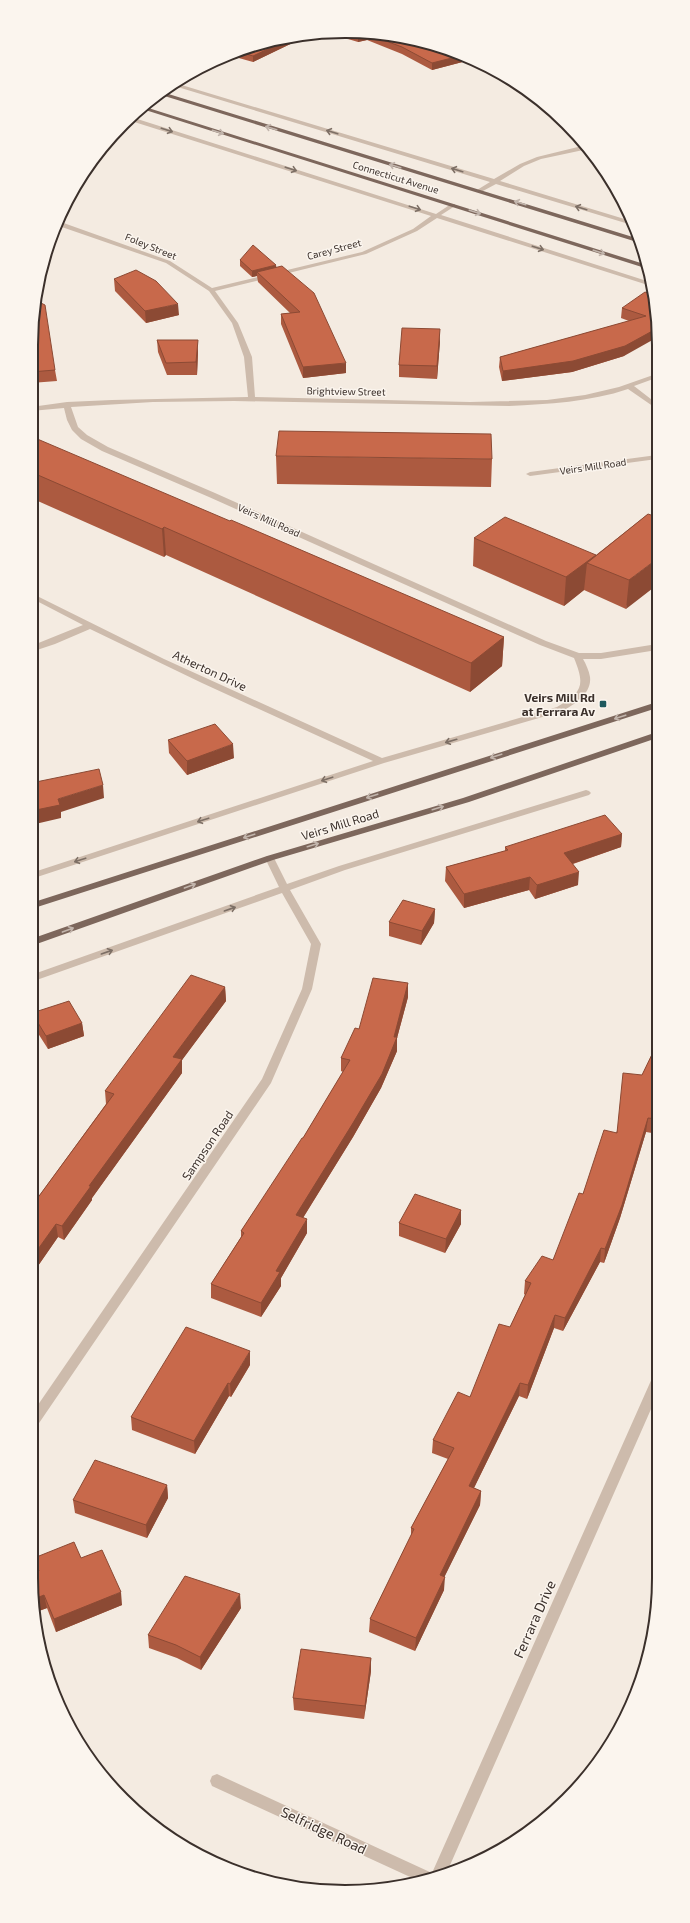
<svg xmlns="http://www.w3.org/2000/svg" width="690" height="1923" viewBox="0 0 690 1923" font-family="'Exo 2',sans-serif">
  <style>
    .lines { fill: none; stroke-linecap: round; stroke-linejoin: round }
    .minor { fill: #cdbbac; fill-rule: evenodd }
    .major { fill: #7d675c; fill-rule: evenodd }
    .wall { fill: #ac5a40 }
    .shaded-wall { fill: #8c4a34 }
    .building { fill: #c8694b; stroke: #8c4a34 }
    .oneway { stroke: #c2b5ac }
    .oneway2 { stroke: #7d6f65 }
    .poi-dot { fill: #1f5a5e; stroke: #fbf5ee; stroke-width: 1.5 }
    .labels { text-anchor: middle; dominant-baseline: central; stroke-width: 3; stroke-linejoin: round; paint-order: stroke }
    .far-street-label { font-size: 10px; fill: #3b302b; stroke: #fbf5ee }
    .street-label { font-size: 12px; fill: #3b302b; stroke: #fbf5ee }
    .poi-label { font-size: 12px; font-weight: bold; fill: #3b302b; stroke: #fbf5ee; text-anchor: end }
    .near-street-label { font-size: 14px; fill: #3b302b; stroke: #fbf5ee }
    .rim { fill: none; stroke: #3b302b; stroke-width: 2 }
  </style>
  <rect width="100%" height="100%" fill="#f4ebe1"/>
  <g class="lines">
    <path class="minor" d="M175 83 494 179 520 164 537 157 586 145 588 149 541 159 524 166 500 181 631 221 632 225 496 184 481 192H477V190L490 182 171 85Z
      M131 117 436 214 451 204H455V206L441 215 650 282 651 286 437 218 417 231 366 254 215 291 238 323 252 357 255 397 470 402 547 400 585 395 619 387 656 374V378L634 386 656 403 657 409 628 389C590 402 548 404 509 406L234 401 153 402 71 407 78 427 87 435 108 447 215 493 546 641 579 653H601L657 644V650L601 659H583C586 664 589 671 590 677 592 693 575 704 563 711L384 763 31 879V873L373 761 202 683 90 629 55 644 31 652V646L83 625 31 598V593L164 659 382 758 557 707C583 692 585 685 574 658L540 645 209 497 102 451 81 439 72 430 67 420 64 408 31 411V407L67 402 112 400 248 397 244 357 232 323 209 291 166 263 56 225 58 221 170 261 212 288 362 252 413 229 431 216 128 120Z
      M557 119 581 138 584 143 581 142 557 121Z
      M657 455V459L530 476 526 474 530 472Z
      M586 790 589 791 591 793 589 795 345 870 290 890 321 944 312 989 271 1083 35 1429 31 1430V1415L262 1079 302 989 311 944 282 893 31 982V975L279 887 265 858 267 856H273L287 884 339 866Z
      M659 1371V1391L447 1872 421 1882 212 1786 210 1781 212 1776 217 1774 432 1873 653 1376 655 1373Z"/>
    <path class="major" d="M162 92 636 238 637 242 158 94Z
      M142 106 644 264 645 268 139 108Z
      M657 702V708L31 909V903Z
      M657 732V738L469 802 273 860 31 946V939L267 856 463 798Z"/>
  </g>
  <path class="wall" d="M365 32 470 60 432 70 402 54 367 40 358 42 328 33Z
    M309 35 253 62 228 55 244 48Z
    M240 260 276 267 346 373 303 378 281 324V314L290 313 258 282 257 276 252 277 240 266Z
    M114 279 179 315 146 323 115 291Z
    M656 304 624 356 572 372 502 381 499 367 500 357 629 321 621 318 622 308Z
    M157 340 198 352 197 375H167L158 352Z
    M440 341 437 379 399 377V365Z
    M31 345 55 370 57 381 31 383Z
    M31 441 504 637 502 666 470 692 166 555 164 557 31 498Z
    M276 456 492 459 491 487 277 484Z
    M648 514 626 609 584 590 564 606 473 566 474 538 596 555Z
    M168 740 234 758 187 775 169 753Z
    M622 834 621 847 573 864 578 885 535 899 529 890 464 908 445 881 446 867 505 851V847Z
    M435 909 434 923 421 945 389 936V922Z
    M408 983V997L397 1038V1051L381 1088 353 1137 303 1218 307 1233 281 1278V1286L261 1317 211 1298V1284L241 1237V1231L303 1138 343 1072 341 1071V1058L359 1029Z
    M225 987 226 1001 182 1060V1073L92 1198V1200L64 1240 58 1237 31 1276V1207L106 1104 105 1091Z
    M32 1013 82 1023 84 1036 48 1049 34 1027Z
    M658 1042V1134L646 1132 620 1218 604 1263 600 1262 563 1331 554 1328 527 1399 519 1396 474 1488 481 1491 480 1505 444 1577V1590L415 1651 369 1632 370 1619 411 1536V1528L448 1459 432 1453 433 1440 470 1397 510 1327 525 1295 524 1294 525 1281 553 1260 583 1194 616 1133 642 1075Z
    M461 1210V1224L445 1253 399 1236V1223Z
    M250 1365 231 1397 229 1396 195 1454 132 1430 131 1417Z
    M167 1485 168 1498 147 1538 75 1513 73 1500Z
    M34 1558H81L122 1605 56 1632 47 1608 36 1612 34 1604 31 1578 37 1572Z
    M241 1608 201 1670 177 1658 149 1648 148 1635Z
    M371 1658V1671L364 1719 294 1710 293 1698Z"/>
  <path class="shaded-wall" d="M304 34H309V35L253 62V56L298 35Z
    M367 34V40L358 42V35Z
    M460 56 470 60 432 70V63Z
    M276 265 277 271 257 272V276L252 277V271Z
    M178 304 179 315 146 323 145 311Z
    M440 329V341L437 379V366Z
    M656 329V338L624 356 572 372 502 381 503 371Z
    M198 340V352L197 375 196 362Z
    M346 363V373L303 378V367Z
    M164 527 166 555 164 557 162 529Z
    M596 555 587 563 584 590 564 606 566 577Z
    M657 559V585L626 609 629 580Z
    M504 637 502 666 470 692 471 663Z
    M233 744 234 758 187 775V761Z
    M103 785 104 798 61 812V818L31 825V811L58 799Z
    M622 834 621 847 563 867 564 853Z
    M579 872 578 885 535 899 537 885Z
    M530 877 529 890 464 908V894Z
    M435 909 434 923 421 945 422 931Z
    M408 983V997L397 1038V1051L381 1088 353 1137 296 1229V1215L394 1037Z
    M225 987 226 1001 182 1060V1073L92 1198V1200L64 1240 62 1226 89 1186 173 1057Z
    M82 1023 84 1036 48 1049 46 1036Z
    M648 1118 646 1132 620 1218 604 1263 605 1249Z
    M461 1210V1224L445 1253 446 1239Z
    M307 1219V1233L281 1278V1286L261 1317V1303L276 1271Z
    M56 1224 58 1237 31 1276V1259Z
    M601 1248 600 1262 563 1331 565 1318Z
    M555 1315 554 1328 527 1399 528 1385Z
    M250 1351V1365L231 1397 230 1384Z
    M228 1383 229 1396 195 1454 194 1441Z
    M520 1383 519 1396 468 1500 469 1486Z
    M167 1485 168 1498 147 1538 146 1525Z
    M481 1491 480 1505 439 1588 440 1575Z
    M445 1577 444 1590 415 1651 416 1638Z
    M121 1592 122 1605 56 1632 54 1619Z
    M240 1594 241 1608 201 1670 200 1657Z
    M44 1595 47 1608 36 1612 34 1599Z
    M371 1658V1671L364 1719 365 1706Z"/>
  <path class="building" d="M348 32H365L426 42 460 56 432 63 402 47 367 34 358 35Z
    M298 35 253 56 236 51 244 48Z
    M253 245 276 265 252 271 240 260Z
    M282 266 314 293 346 363 303 367 281 314 300 312 257 272Z
    M136 270 156 281 178 304 145 311 114 279Z
    M645 292 654 295 656 304V329L625 346 573 361 503 371 500 357 646 316 622 308Z
    M37 301 45 305 55 370 31 372V345Z
    M402 328 440 329 437 366 399 365Z
    M157 340H198L196 362 166 363Z
    M279 431 491 434 492 459 276 456Z
    M35 438 230 521 231 520 504 637 471 663 164 527 162 529 31 472V441Z
    M648 514 657 517V559L629 580 587 563Z
    M505 517 596 555 566 577 474 538Z
    M215 724 233 744 187 761 168 740Z
    M99 769 103 785 58 799 60 805 31 811V783Z
    M605 815 622 834 564 853 579 872 537 885 530 877 464 894 446 867 508 850 505 847Z
    M403 900 435 909 422 931 389 922Z
    M191 975 225 987 173 1057 182 1059 89 1186H91L62 1226 56 1224 31 1259V1207L114 1094 105 1091Z
    M373 978 408 983 394 1037H397L382 1074 353 1123 296 1215 307 1219 276 1271 280 1272 261 1303 211 1284 244 1233 241 1231 302 1138H303L350 1060 341 1058 355 1028 359 1029Z
    M69 1001 82 1023 46 1036 32 1013Z
    M658 1042V1119L648 1118 622 1205 605 1249 601 1248 565 1318 555 1315 528 1385 520 1383 469 1486 481 1491 440 1575 445 1577 416 1638 370 1619 414 1529 411 1528 454 1448 433 1440 458 1392 470 1397 499 1324 510 1327 531 1283 525 1281 542 1256 553 1260 579 1193 583 1194 604 1130 617 1133 623 1073 642 1075Z
    M415 1194 461 1210 446 1239 399 1223Z
    M186 1327 250 1351 230 1384 228 1383 194 1441 131 1417Z
    M95 1460 167 1485 146 1525 73 1500Z
    M74 1542 81 1558 102 1550 121 1592 54 1619 44 1595 34 1599 33 1595 31 1574 39 1571 34 1558Z
    M185 1576 240 1594 200 1657 176 1645 148 1635Z
    M651 1639 648 1659 631 1698 630 1697Z
    M301 1649 371 1658 365 1706 293 1698Z"/>
  <defs><path id="oneway-shaft" d="M-6 0H5M1.5-3L5.5 0L1.5 3" fill="none" stroke-width="1.6" stroke-linecap="round" stroke-linejoin="round"/></defs>
  <g class="oneway">
    <use href="#oneway-shaft" transform="translate(271 128) rotate(-163)"/>
    <use href="#oneway-shaft" transform="translate(218 132) rotate(17)"/>
    <use href="#oneway-shaft" transform="translate(395 166) rotate(-163)"/>
    <use href="#oneway-shaft" transform="translate(520 203) rotate(-163)"/>
    <use href="#oneway-shaft" transform="translate(475 212) rotate(18)"/>
    <use href="#oneway-shaft" transform="translate(599 252) rotate(18)"/>
    <use href="#oneway-shaft" transform="translate(620 717) rotate(162)"/>
    <use href="#oneway-shaft" transform="translate(496 756) rotate(162)"/>
    <use href="#oneway-shaft" transform="translate(372 796) rotate(162)"/>
    <use href="#oneway-shaft" transform="translate(438 808) rotate(-17)"/>
    <use href="#oneway-shaft" transform="translate(249 836) rotate(162)"/>
    <use href="#oneway-shaft" transform="translate(313 845) rotate(-17)"/>
    <use href="#oneway-shaft" transform="translate(190 886) rotate(-20)"/>
    <use href="#oneway-shaft" transform="translate(68 930) rotate(-20)"/>
  </g>
  <g class="oneway2">
    <use href="#oneway-shaft" transform="translate(167 130) rotate(18)"/>
    <use href="#oneway-shaft" transform="translate(332 132) rotate(-163)"/>
    <use href="#oneway-shaft" transform="translate(291 169) rotate(18)"/>
    <use href="#oneway-shaft" transform="translate(457 170) rotate(-163)"/>
    <use href="#oneway-shaft" transform="translate(415 208) rotate(18)"/>
    <use href="#oneway-shaft" transform="translate(581 208) rotate(-163)"/>
    <use href="#oneway-shaft" transform="translate(538 248) rotate(18)"/>
    <use href="#oneway-shaft" transform="translate(451 741) rotate(164)"/>
    <use href="#oneway-shaft" transform="translate(327 779) rotate(162)"/>
    <use href="#oneway-shaft" transform="translate(203 820) rotate(162)"/>
    <use href="#oneway-shaft" transform="translate(80 860) rotate(162)"/>
    <use href="#oneway-shaft" transform="translate(230 909) rotate(-19)"/>
    <use href="#oneway-shaft" transform="translate(107 952) rotate(-19)"/>
  </g>
  <rect class="poi-dot" x="599" y="700" width="8" height="8" rx="2"/>
  <g class="labels">
    <g class="far-street-label">
      <text transform="translate(396 177) rotate(17)">Connecticut Avenue</text>
      <text transform="translate(151 246) rotate(22)">Foley Street</text>
      <text transform="translate(334 249) rotate(-15)">Carey Street</text>
      <text transform="translate(346 391) rotate(1)">Brightview Street</text>
      <text transform="translate(593 466) rotate(-8)">Veirs Mill Road</text>
      <text transform="translate(269 520) rotate(24)">Veirs Mill Road</text>
    </g>
    <g class="street-label">
      <text transform="translate(210 670) rotate(25)">Atherton Drive</text>
      <text transform="translate(340 824) rotate(-17)">Veirs Mill Road</text>
      <text transform="translate(207 1145) rotate(-56)">Sampson Road</text>
    </g>
    <g class="poi-label">
      <text x="595" y="697">Veirs Mill Rd<tspan x="595" dy="14">at Ferrara Av</tspan></text>
    </g>
    <g class="near-street-label">
      <text transform="translate(534 1619) rotate(-66)">Ferrara Drive</text>
      <text transform="translate(324 1830) rotate(25)">Selfridge Road</text>
    </g>
  </g>
  <path d="M0 0H690V1923H0ZM345 38H345A307 307 0 0 1 652 345V1578A307 307 0 0 1 345 1885H345A307 307 0 0 1 38 1578V345A307 307 0 0 1 345 38Z" fill="#fbf5ee" fill-rule="evenodd"/>
  <path class="rim" d="M345 38H345A307 307 0 0 1 652 345V1578A307 307 0 0 1 345 1885H345A307 307 0 0 1 38 1578V345A307 307 0 0 1 345 38Z"/>
</svg>
